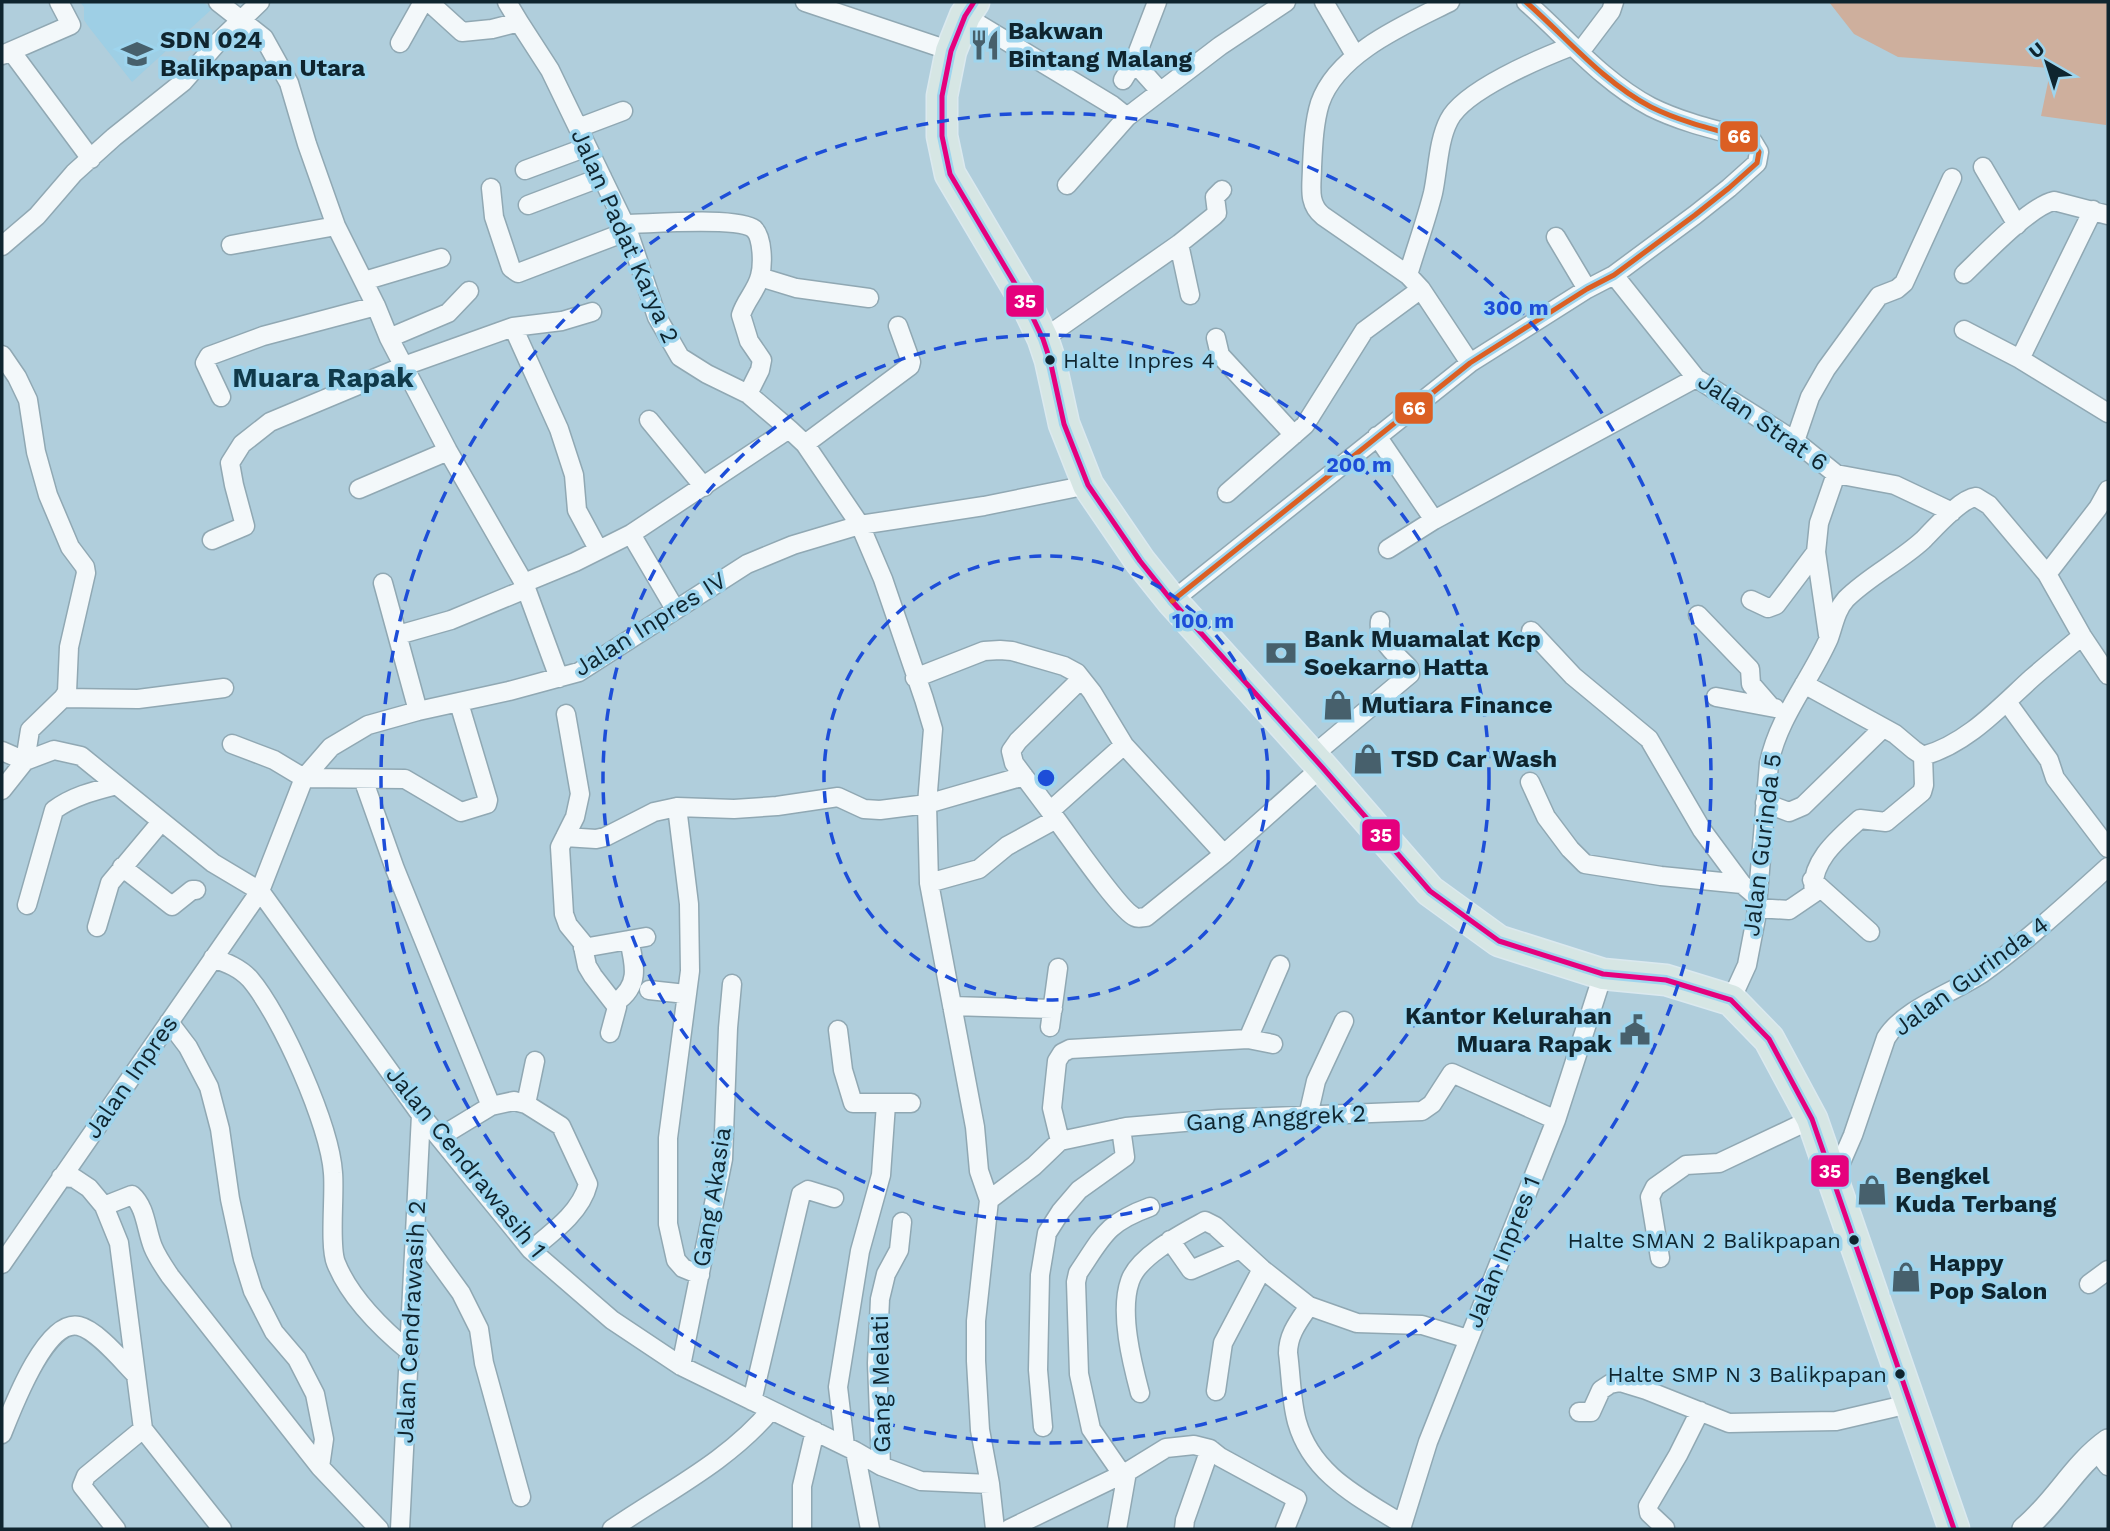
<svg xmlns="http://www.w3.org/2000/svg" width="2110" height="1531" viewBox="0 0 2110 1531" font-family="'Work Sans',sans-serif">
  <style>
    .built { fill: #9ecfe5 }
    .green { fill: #ceaf9d }
    .lines { fill: none; stroke-linecap: round; stroke-linejoin: round }
    .minor-casing { stroke: #90a8b3; stroke-width: 21 }
    .tertiary-casing { stroke: #90a8b3; stroke-width: 26 }
    .trunk-casing { stroke: #dbe9ef; stroke-width: 33 }
    .minor { stroke: #f3f8fa; stroke-width: 18 }
    .tertiary { stroke: #f3f8fa; stroke-width: 23 }
    .trunk { stroke: #d6e6e4; stroke-width: 30 }
    .bus-1-casing { stroke: #9ed5ee; stroke-width: 10 }
    .bus-2-casing { stroke: #9ed5ee; stroke-width: 10 }
    .bus-1 { stroke: #e5007d; stroke-width: 5 }
    .bus-2 { stroke: #db5f23; stroke-width: 5 }
    .ring { fill: none; stroke: #1d4ed8; stroke-width: 3.5; stroke-dasharray: 12 9 }
    .bus-dot { fill: #0f252f; stroke: #9ed5ee; stroke-width: 2.5 }
    .labels { text-anchor: middle; dominant-baseline: central; stroke-width: 7; stroke-linejoin: round; paint-order: stroke }
    .bus-label { font-size: 22px; fill: #0f252f; stroke: #9ed5ee; text-anchor: end }
    .poi-label { font-size: 24px; font-weight: bold; fill: #0f252f; stroke: #9ed5ee; text-anchor: start }
    .street-label { font-size: 24px; fill: #0f252f; stroke: #9ed5ee }
    .quarter-label { font-size: 28px; font-weight: bold; fill: #103a4a; stroke: #9ed5ee }
    .centre { fill: #1d4ed8; stroke: #9ed5ee; stroke-width: 3.5 }
    .ring-label { font-size: 21px; text-anchor: middle; font-weight: bold; fill: #1d4ed8; stroke: #9ed5ee; stroke-width: 7; stroke-linejoin: round; paint-order: stroke }
    .line-badge { stroke: #9ed5ee; stroke-width: 2.5 }
    .badge-label { font-size: 19px; text-anchor: middle; font-weight: bold; fill: #fff }
  </style>
  <rect width="100%" height="100%" fill="#b0cedc"/>
  <path class="built" d="M80 2H202L213 8 132 82 88 26 84 20V7Z"/>
  <path class="green" d="M1829 2H2108L2106 125 2041 116 2051 68 1898 57 1854 34Z"/>
  <g class="lines">
    <g class="minor-casing">
      <path id="minor" d="M218 2 264 38 289 83 307 144 336 226 376 306 389 338 448 451 524 583 559 678
        M429 2 462 32 492 29 519 22 550 70 628 231 657 317 680 357 707 374 748 394 789 429 805 444 860 525 883 579 924 699 933 729 927 804 929 883 975 1127 979 1171 989 1200 976 1321V1361L980 1430 990 1484 995 1529
        M507 2 519 22
        M805 2 951 51
        M1157 2 1134 62 1160 91
        M1324 2 1355 55
        M1450 2C1406 24 1337 53 1320 103 1314 122 1313 146 1312 167 1312 186 1307 203 1323 216L1408 275 1421 289 1470 363
        M965 16 1112 105 1127 117
        M400 43 423 2
        M11 51 91 159
        M1580 52 1611 11 1614 2
        M2 55 71 25 59 2
        M1123 80 1134 62
        M578 128 623 111
        M1983 167 2017 225
        M525 170 587 147
        M1067 185 1127 117 1220 46 1286 2
        M491 188 494 217 511 268 518 273 628 231
        M528 205 602 177
        M625 224C648 224 738 216 754 229 763 238 763 265 760 276 757 290 745 301 741 315L749 341 762 360 760 370 748 394
        M1556 237 1587 289
        M1179 244 1190 295
        M231 245 336 226
        M2 246 37 216 74 173 114 137 183 82 218 42 260 2
        M1964 274C1983 256 2030 206 2054 201L2108 215
        M1408 275C1416 248 1426 221 1433 193 1438 170 1438 141 1449 120 1464 90 1541 58 1572 46
        M1614 275 1696 378 1795 441 1836 474 1819 523 1816 552 1828 635
        M760 277 796 288 869 298
        M364 281 441 258
        M513 327 559 429 574 475 577 510 598 549
        M1964 330 2020 359 2108 413
        M389 338 448 313 469 291
        M1216 338 1220 355 1294 435
        M1043 339 1179 244 1214 216 1217 213 1215 197 1222 190
        M2 355 17 377 28 400 36 452 48 495 70 547 85 567 86 573 69 647 67 692 63 698 30 730 25 761 2 790
        M2020 359 2093 210
        M221 397 205 363 209 356 263 336 376 306
        M649 420 704 487
        M1377 436 1434 520 1696 378
        M1795 441 1810 397 1826 369 1879 296 1897 289 1904 283 1952 178
        M805 444 910 366 911 362 898 326
        M1836 474 1895 485 1952 512
        M359 489 448 451
        M1227 493 1305 425 1364 331 1421 289
        M631 534 675 609
        M212 540 245 526 234 485 230 463 242 444 270 422 404 366 513 327 562 321 592 312
        M1388 549 1434 520
        M2047 574 2098 508 2108 490
        M383 583 418 711
        M524 583 575 562 631 534 789 429
        M1751 600 1768 608 1776 605 1816 552
        M1172 601 1470 363 1587 289 1614 275 1695 215 1729 188 1757 163 1759 152 1753 142 1749 139C1716 130 1681 122 1651 107 1603 82 1566 37 1526 2
        M1698 615 1750 669 1751 684 1771 707
        M1531 631 1573 676 1649 739 1702 830 1742 884 1756 896
        M398 635 451 620 526 589
        M915 678 984 651 1000 650 1012 651 1064 666 1077 673 1092 692 1124 745 1224 854
        M1804 684 1895 734 1914 750 1923 756C1967 744 2000 707 2032 678 2048 664 2065 650 2082 636
        M1716 697 1775 708
        M63 698 138 699 224 688
        M2007 702 2049 760 2055 778 2108 848
        M566 714 580 794 575 817 560 847 564 914 568 925 582 942 587 966 593 976 617 1007 610 1033
        M232 744 274 760 304 778 405 779 461 812 487 804 488 800 459 703
        M2 751 25 761 54 750 81 756 213 863 260 891 421 1115 531 1250 612 1320 681 1366 855 1451 881 1466 921 1481 990 1484
        M1312 756 1410 674 1409 668C1397 655 1377 641 1380 621
        M363 779 395 869 491 1106 440 1137
        M1530 782 1546 817 1570 849 1585 864 1661 876 1742 884
        M1765 803 1789 812 1803 806 1883 728
        M677 807 689 904 690 971 668 1138V1224L676 1260 683 1268 700 1275
        M1050 811 1124 745
        M1056 819 1014 763 1011 751 1018 741 1081 679
        M565 837 596 839 605 837 654 812 677 807 734 809 777 806 838 797 864 809 880 810 927 804 1024 776
        M122 867 172 906 192 890H196
        M1812 880 1870 932
        M929 883 979 869 1007 846 1056 819C1069 836 1120 911 1135 917 1139 919 1142 917 1146 917L1224 854 1322 767
        M27 905 54 810C73 796 94 791 117 785
        M1756 908 1789 910 1814 893C1809 862 1839 838 1860 819L1886 822 1922 792 1924 785 1923 756
        M97 927 110 883 161 822
        M583 948 646 937
        M213 958C227 963 240 968 250 979 281 1015 330 1126 333 1173 335 1195 329 1246 336 1263 350 1298 382 1329 410 1352
        M649 990 686 994
        M1731 1000 1747 965 1756 918 1769 763C1779 716 1810 681 1829 638 1834 624 1836 610 1846 599 1869 576 1899 562 1923 540 1935 528 1960 499 1976 497L1989 505 2047 574 2082 636 2108 675
        M616 1002C640 986 635 966 629 940
        M952 1006 1053 1009
        M169 1022 188 1047 209 1087 220 1129 230 1199 243 1259 253 1291 274 1332 297 1359 315 1394 324 1439 320 1467
        M1050 1027 1058 968
        M838 1030 843 1070 853 1103H911
        M1248 1039 1273 1044
        M526 1104 535 1061
        M491 1106 514 1101 526 1104 561 1126 588 1184C581 1212 553 1232 531 1250
        M1308 1116 1316 1081 1344 1021
        M1060 1141 1052 1108 1057 1061 1062 1053 1070 1049 1248 1039 1280 965
        M61 1177 74 1178 89 1188 104 1206 119 1243 143 1429 222 1529
        M1833 1181 1853 1135 1886 1038C1904 1008 1956 992 1984 972 2028 940 2068 903 2108 867
        M989 1200 1034 1166 1060 1141 1126 1127 1219 1119 1422 1111 1432 1104 1452 1073 1556 1120
        M104 1206 132 1195C146 1207 146 1230 153 1247 157 1257 164 1267 170 1276L320 1467 379 1529
        M416 1231 461 1293 479 1329 484 1363 521 1497
        M1170 1240 1191 1270 1240 1249
        M1660 1258 1650 1197 1655 1187 1686 1165 1719 1163 1812 1119
        M2 1264 260 891 304 778 331 747 368 725 418 711 509 691 579 672 747 564 793 545 860 525 984 506 1088 485
        M2089 1284 2108 1270
        M1309 1306C1299 1321 1288 1334 1288 1353 1291 1375 1291 1401 1297 1422 1312 1475 1359 1497 1402 1524
        M681 1366 723 1159 728 1028 732 984
        M1216 1391 1223 1343 1262 1269
        M1140 1393C1132 1363 1119 1312 1130 1281 1138 1256 1183 1233 1205 1221L1215 1226 1262 1269 1309 1306 1357 1323 1422 1325 1468 1339
        M752 1401 801 1194 808 1190 834 1198
        M1579 1412H1591L1601 1390 1610 1384 1620 1382 1646 1390 1729 1423 1836 1421 1909 1404
        M1043 1427 1038 1370 1040 1275 1047 1233 1061 1211 1079 1190 1125 1157 1121 1128
        M2 1434C12 1409 46 1318 79 1326 97 1330 123 1362 136 1375
        M845 1446 838 1387 860 1251 881 1175 886 1104
        M2096 1450 2108 1466
        M855 1451 870 1529
        M881 1466 877 1363 880 1299 886 1274 899 1250 902 1222
        M1122 1474 1091 1429 1079 1374 1076 1282 1078 1273C1103 1236 1106 1223 1150 1207
        M1665 1528 1649 1513 1648 1506 1678 1455 1700 1411
        M116 1529 82 1486 86 1476 143 1429
        M400 1529 421 1115
        M612 1529C666 1492 729 1461 771 1410
        M802 1529V1486L815 1431
        M1009 1529 1127 1472 1166 1448 1194 1445 1210 1449 1220 1457 1297 1499 1285 1529
        M1117 1529 1127 1472
        M1184 1529 1185 1520 1210 1449
        M1401 1529 1428 1442 1556 1120 1603 974"/>
    </g>
    <g class="tertiary-casing">
      <path id="tertiary" d="M2024 1529C2056 1503 2074 1465 2108 1441"/>
    </g>
    <g class="trunk-casing">
      <path id="trunk" d="M974 2 965 16 951 51 942 96V136L950 174 1024 299 1043 339 1050 360 1064 424 1088 485 1140 561 1172 601 1322 767 1430 891 1499 941 1603 974 1666 980 1731 1000 1769 1039 1812 1119 1954 1529"/>
    </g>
    <use href="#minor" class="minor"/>
    <use href="#tertiary" class="tertiary"/>
    <use href="#trunk" class="trunk"/>
    <g class="bus-1-casing">
      <path id="bus-1" d="M974 2 965 16 951 51 942 96V136L950 174 1024 299 1043 339 1050 360 1064 424 1088 485 1140 561 1172 601 1322 767 1430 891 1499 941 1603 974 1666 980 1731 1000 1769 1039 1812 1119 1954 1529"/>
    </g>
    <g class="bus-2-casing">
      <path id="bus-2" d="M1172 601 1470 363 1587 289 1614 275 1695 215 1729 188 1757 163 1759 152 1753 142 1749 139C1716 130 1681 122 1651 107 1603 82 1566 37 1526 2"/>
    </g>
    <use href="#bus-1" class="bus-1"/>
    <use href="#bus-2" class="bus-2"/>
  </g>
  <g class="ring">
    <circle cx="1046" cy="778" r="222"/>
    <circle cx="1046" cy="778" r="443"/>
    <circle cx="1046" cy="778" r="665"/>
  </g>
  <defs>
    <g id="restaurant-bare" transform="scale(2.415)"><path d="M-5-6h1v4h1v-4h1v4h1v-4h1v5L-1.5 .5V6h-2V.5L-5-1ZM5-6V6H3V1.5H1.5Q1.5-4 5-6Z" fill="#47606c" stroke="#9ed5ee" stroke-width="2.5" paint-order="stroke"/></g>
    <g id="school-bare" transform="scale(2.415)"><path d="M0-5L7-2L0 1L-7-2ZM-4 1L0 2.5L4 1V4Q0 6-4 4Z" fill="#47606c" stroke="#9ed5ee" stroke-width="2.5" paint-order="stroke"/></g>
    <g id="bank-bare" transform="scale(2.415)"><path d="M-6-4H6V4H-6ZM0-2.3a2.3 2.3 0 1 0 0 4.6a2.3 2.3 0 1 0 0-4.6Z" fill="#47606c" stroke="#9ed5ee" stroke-width="2.5" paint-order="stroke"/></g>
    <g id="shop-bare" transform="scale(2.415)"><path d="M-5-2.5h2.3a2.7 3.5 0 0 1 5.4 0H5L5.5 6h-11ZM-1.5-2.5h3a1.5 2.3 0 0 0-3 0Z" fill="#47606c" stroke="#9ed5ee" stroke-width="2.5" paint-order="stroke"/></g>
    <g id="civic-bare" transform="scale(2.415)"><path d="M-.6-6.5H3V-4.5H.6V-3L4-1V1h2V6H-6V1h2V-1L-.6-3ZM-1.2 2.5V6h2.4V2.5Z" fill="#47606c" stroke="#9ed5ee" stroke-width="2.5" paint-order="stroke"/></g>
  </defs>
  <g fill-rule="evenodd">
    <use href="#restaurant-bare" x="985" y="45"/>
    <use href="#school-bare" x="137" y="54"/>
    <use href="#bank-bare" x="1281" y="653"/>
    <use href="#shop-bare" x="1338" y="705"/>
    <use href="#shop-bare" x="1368" y="759"/>
    <use href="#civic-bare" x="1635" y="1030"/>
    <use href="#shop-bare" x="1872" y="1190"/>
    <use href="#shop-bare" x="1906" y="1277"/>
  </g>
  <g class="bus-dot">
    <circle cx="1050" cy="360" r="6"/>
    <circle cx="1854" cy="1240" r="6"/>
    <circle cx="1900" cy="1374" r="6"/>
  </g>
  <g class="labels">
    <g class="bus-label">
      <text x="1063" y="360" text-anchor="start">Halte Inpres 4</text>
      <text x="1841" y="1240">Halte SMAN 2 Balikpapan</text>
      <text x="1887" y="1374">Halte SMP N 3 Balikpapan</text>
    </g>
    <g class="poi-label">
      <text x="1008" y="31">Bakwan<tspan x="1008" dy="28">Bintang Malang</tspan></text>
      <text x="160" y="40">SDN 024<tspan x="160" dy="28">Balikpapan Utara</tspan></text>
      <text x="1304" y="639">Bank Muamalat Kcp<tspan x="1304" dy="28">Soekarno Hatta</tspan></text>
      <text x="1361" y="705">Mutiara Finance</text>
      <text x="1391" y="759">TSD Car Wash</text>
      <text x="1612" y="1016" text-anchor="end">Kantor Kelurahan<tspan x="1612" dy="28">Muara Rapak</tspan></text>
      <text x="1895" y="1176">Bengkel<tspan x="1895" dy="28">Kuda Terbang</tspan></text>
      <text x="1929" y="1263">Happy<tspan x="1929" dy="28">Pop Salon</tspan></text>
    </g>
    <g class="street-label">
      <text transform="translate(625 236) rotate(66)">Jalan Padat Karya 2</text>
      <text transform="translate(1763 422) rotate(35)">Jalan Strat 6</text>
      <text transform="translate(650 624) rotate(-32)">Jalan Inpres IV</text>
      <text transform="translate(1762 845) rotate(-83)">Jalan Gurinda 5</text>
      <text transform="translate(1971 976) rotate(-36)">Jalan Gurinda 4</text>
      <text transform="translate(131 1077) rotate(-55)">Jalan Inpres</text>
      <text transform="translate(1276 1118) rotate(-3)">Gang Anggrek 2</text>
      <text transform="translate(466 1162) rotate(51)">Jalan Cendrawasih 1</text>
      <text transform="translate(712 1197) rotate(-81)">Gang Akasia</text>
      <text transform="translate(1503 1252) rotate(-68)">Jalan Inpres 1</text>
      <text transform="translate(411 1322) rotate(-87)">Jalan Cendrawasih 2</text>
      <text transform="translate(881 1384) rotate(-91)">Gang Melati</text>
    </g>
    <g class="quarter-label">
      <text x="323" y="377">Muara Rapak</text>
    </g>
  </g>
  <circle cx="1046" cy="778" r="10" class="centre"/>
  <g class="ring-label">
    <text x="1516" y="315">300 m</text>
    <text x="1359" y="472">200 m</text>
    <text x="1203" y="628">100 m</text>
  </g>
  <g class="line-badge">
    <rect x="1719" y="120" width="40" height="33" rx="7" fill="#db5f23"/>
    <rect x="1005" y="284" width="40" height="34" rx="7" fill="#e5007d"/>
    <rect x="1394" y="391" width="40" height="34" rx="7" fill="#db5f23"/>
    <rect x="1361" y="818" width="40" height="34" rx="7" fill="#e5007d"/>
    <rect x="1810" y="1154" width="40" height="34" rx="7" fill="#e5007d"/>
  </g>
  <g class="badge-label">
    <text x="1739" y="143">66</text>
    <text x="1025" y="308">35</text>
    <text x="1414" y="415">66</text>
    <text x="1381" y="842">35</text>
    <text x="1830" y="1178">35</text>
  </g>
  <rect width="2110" height="1531" fill="none" stroke="#0f252f" stroke-width="7"/>
  <g transform="translate(2047 63) rotate(321)" stroke="#9ed5ee" stroke-width="5" paint-order="stroke">
  <path d="M0-5L12 26L0 18L-12 26Z" fill="#0f252f"/>
  <text y="-10" font-size="19" font-weight="bold" text-anchor="middle" fill="#0f252f">U</text>
  </g>
</svg>
